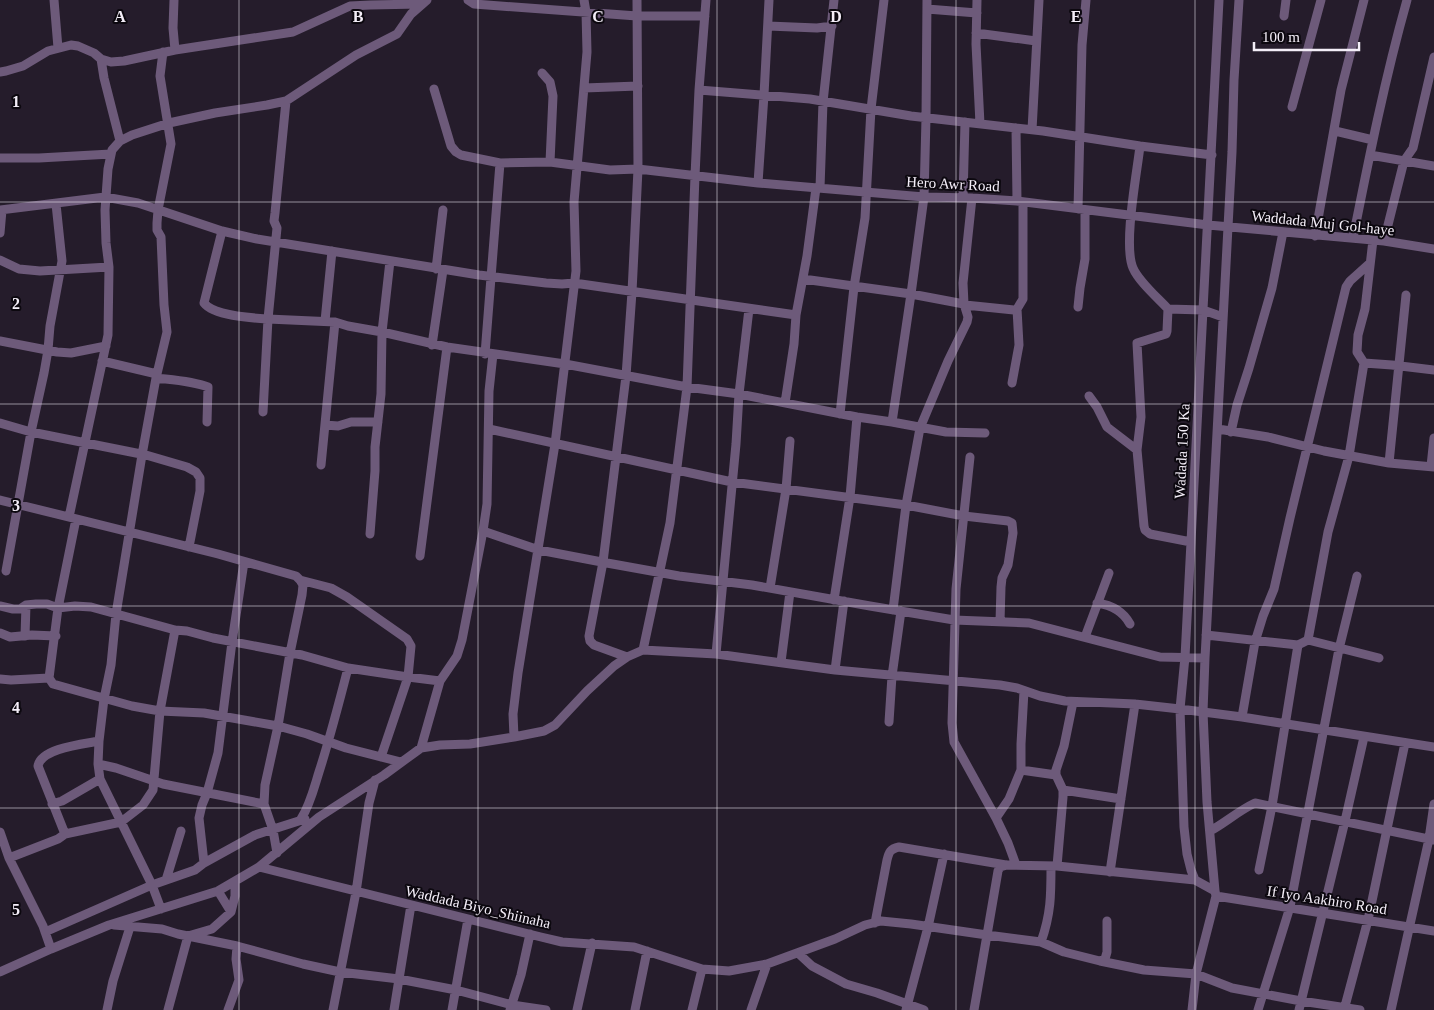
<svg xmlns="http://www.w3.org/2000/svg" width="1434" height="1010" viewBox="0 0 1434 1010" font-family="Georgia,serif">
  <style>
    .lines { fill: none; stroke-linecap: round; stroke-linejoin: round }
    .minor { stroke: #6d5a7a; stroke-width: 9 }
    .grid { fill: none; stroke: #f4eef8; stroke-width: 1; stroke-opacity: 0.55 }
    .labels { text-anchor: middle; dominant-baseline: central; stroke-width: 4; stroke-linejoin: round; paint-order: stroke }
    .street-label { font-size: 15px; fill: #f4eef8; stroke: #0c080f }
    .grid-label { font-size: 16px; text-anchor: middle; font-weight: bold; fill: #f4eef8; stroke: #0c080f; stroke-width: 4; stroke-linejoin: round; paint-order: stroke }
  </style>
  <rect width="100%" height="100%" fill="#251c2b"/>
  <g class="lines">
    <path class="minor" d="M54 0 58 48
      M174 0 173 28 175 50
      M468 0 474 4 637 16H705
      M977 0 976 44 980 124
      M927 9 977 13
      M1284 16 1286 0
      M768 26 817 28 832 26
      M976 33 1036 41
      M101 59 104 78 120 141
      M0 72 6 71 23 66 48 51 71 45 78 46 94 53 101 59 111 62 124 61 175 50 293 32 350 6 370 5 420 4
      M542 73 550 82 553 96 550 162
      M584 88 638 86
      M434 89 451 146 456 152 461 155 500 163 550 162 610 170 638 169 758 183 924 197 972 198 1017 201 1208 225 1384 241 1434 249
      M699 90 810 99 911 116 1043 131 1140 146 1212 155
      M286 101 275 213 274 221 277 228 268 319 335 322 348 326 382 332 447 347 565 364 687 387 739 394 857 417 892 422 946 432 985 433
      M1292 107 1321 0
      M1016 128 1017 201
      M1032 130 1039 0
      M1335 131 1373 140
      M1140 146C1137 173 1123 245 1133 268 1139 282 1158 298 1168 309L1203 310 1223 317
      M1370 155 1434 166
      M0 158H39L111 154
      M758 183 764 95 769 0
      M820 188 823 102 834 0
      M963 198 965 122
      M1078 209 1082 45 1086 0
      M0 210 105 197 138 203 222 231 257 239 479 275 546 283 562 284 574 283 796 315 807 256 816 188
      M222 231 204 303C214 316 252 318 268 319L263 412
      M0 233 2 210
      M1315 236 1341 90 1364 0
      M1353 238C1369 158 1385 78 1407 0
      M1384 241 1404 161 1413 148 1434 57
      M0 260 19 269 40 271 109 267
      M436 269 443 210
      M803 279 911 294 964 304
      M965 305 1014 310 1017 309
      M1078 307 1080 288 1085 259V210
      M1168 309 1167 331 1166 334 1137 343 1141 417 1137 450 1144 526 1145 530 1150 534 1191 542
      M325 321 332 251
      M0 341 57 352 71 353 106 346
      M432 345 443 270
      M485 354 500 163
      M493 354 489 391 487 504 483 531 539 550 607 563 679 576 752 585 870 606 954 620 1029 623 1160 657 1205 658
      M102 361 157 374
      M1364 363 1392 365 1434 370
      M156 378C173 380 192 381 208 387L207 422
      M1012 383 1019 345 1017 309 1023 299V202
      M1089 396 1097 407 1107 427 1137 450
      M785 403 794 344 796 315
      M840 414 854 287 865 218 871 109 884 0
      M892 422 911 294 924 197 926 118 927 0
      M0 423 31 432 146 455 187 467 196 472 200 478V491L189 547
      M325 425 338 426 351 422H378
      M489 429 732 482 906 505 964 516 1008 521 1012 523 1013 533 1008 565 1002 578 1001 587 1000 622
      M1218 429 1268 437 1324 451 1389 463 1434 467
      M1231 432 1237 405 1249 368 1272 288 1283 232
      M970 457 956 589 952 723 954 742 996 818 1008 843 1016 865
      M1389 463 1406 295
      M321 465 335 322
      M1431 466 1434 438
      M0 500 218 554 296 576 300 580 303 585 302 595 290 653 278 726 265 785 264 804 273 830 277 853
      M69 517 108 335 109 267 106 243 105 210 108 169 112 150 120 141 132 135 169 123 215 113 267 105 286 101 356 55 397 34 411 14 427 0
      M76 519 58 608 49 678 53 684 132 706 160 711 204 713 278 726 307 734 346 748 401 762
      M370 534 375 471V447L381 394 382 332 390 261
      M420 556 447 347
      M6 571 31 432 44 373 48 350 50 326 62 261 56 204
      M300 580 331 588 347 597 407 639 411 646 408 677 440 681 457 656 462 640 483 531
      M770 588 786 489 790 441
      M834 600 850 497 857 417
      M1097 603C1111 605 1123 611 1130 624
      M0 606 13 609H20L26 605 36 604H47L58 608 75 606 91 607 175 630 187 631 213 638 302 655 348 668C339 703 330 738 319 772 314 788 310 805 301 819
      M893 610 906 505 920 428 948 361 967 322 968 317 964 304 963 283 972 198
      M0 633 10 637 32 635 56 636
      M1206 635 1298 645
      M25 636 26 605
      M1085 637 1109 573
      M1308 640 1379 658
      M643 650 670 523 687 387 695 176 699 90 706 0
      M716 654 736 444 739 394 749 309
      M627 657 594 645 590 641 589 636 603 562 626 376 632 292 638 169 637 0
      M781 662 790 592
      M348 668 408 677 381 757
      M835 670 844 601
      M0 679 11 680 49 678
      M1242 717 1255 642 1263 616 1274 589 1290 518 1346 287 1350 281 1370 263
      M889 722 892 676 901 611
      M514 737 513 714 518 673 555 444 576 271 574 202 587 52 586 12 584 0
      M421 748 440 681
      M98 764 116 768 163 784 264 804
      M1021 770 1056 775
      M1063 790 1121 799
      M52 804 62 801 100 779
      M996 818 1009 799 1021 770V744L1024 691
      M1210 831C1225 823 1238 811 1255 803L1434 840
      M0 832 9 858
      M65 834 38 766C41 748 84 744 99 741
      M204 863 199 818 202 805 207 793 218 753 232 642 244 562
      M1057 866 1063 797V790L1056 775V770L1064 746 1073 702
      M259 867 541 937 562 942 634 947 702 969 729 971 767 964 835 939 865 925 881 921 911 924 987 935 998 871 1000 867 1007 865 1057 866 1195 880
      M1259 870 1272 806 1298 645 1308 640 1328 532 1349 456 1364 363 1357 352 1358 335 1365 309 1373 240
      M1110 872 1135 704
      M166 880 181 831
      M218 891 231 912
      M1215 891 1195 880 1191 870 1187 854 1184 827 1180 709 1185 657 1191 542 1219 0
      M1216 896 1434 931
      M161 909 152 885 100 779 98 764 99 741 104 699 111 665 116 614 142 455 156 378 167 332 164 305 161 237 157 230V223L158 210 171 144 160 76 163 52
      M875 923 887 860C889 852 890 849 899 847L1006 865
      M114 925 162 929 178 934 237 946 303 964 340 972 399 979 456 990 512 1005 546 1010
      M45 932 152 885 195 870 204 863 255 835 305 819
      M1041 942 1064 952 1100 961 1105 959 1107 952V921
      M51 949 43 926 9 858 58 839 65 834 121 822 143 805 153 790 160 711 175 630
      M798 953 812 966 846 984 877 993 924 1010
      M1100 961 1144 970 1196 974 1232 988 1301 1001 1360 1010
      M0 972 51 949 109 925 218 891 259 867 319 817 384 775 421 748 440 745 470 744 514 737 544 731 555 725 587 691 614 666 627 657 643 650 716 654 835 670 1000 685 1017 688 1040 696 1065 701 1135 704 1180 709 1242 717 1434 747
      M107 1010 113 981 130 927
      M168 1010 188 936 212 929 231 912 235 896V881
      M228 1010 239 980 236 959 237 946
      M333 1010 356 892 369 803 375 780
      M394 1010 411 905
      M452 1010 468 919
      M510 1010 521 975 530 934
      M577 1010 592 943
      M635 1010 647 951
      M692 1010 702 969
      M751 1010 767 964
      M906 1010 928 927 944 854
      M974 1010 987 935 1041 942C1051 914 1051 895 1051 866
      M1192 1010 1196 974 1216 896 1215 891 1207 802 1203 712 1205 658 1232 152 1234 80 1239 0
      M1258 1010 1290 907 1339 649 1357 576
      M1299 1010 1345 821 1364 737
      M1344 1010 1368 920 1405 743
      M1391 1010 1429 839 1434 804"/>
  </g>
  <path class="grid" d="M239 0V1010M478 0V1010M717 0V1010M956 0V1010M1195 0V1010M0 202H1434M0 404H1434M0 606H1434M0 808H1434"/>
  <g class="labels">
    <g class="street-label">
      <text transform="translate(953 184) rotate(3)">Hero Awr Road</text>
      <text transform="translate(1323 223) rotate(6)">Waddada Muj Gol-haye</text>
      <text transform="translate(1182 451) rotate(-87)">Wadada 150 Ka</text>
      <text transform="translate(1327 900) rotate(9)">If Iyo Aakhiro Road</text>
      <text transform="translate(478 907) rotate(13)">Waddada Biyo_Shiinaha</text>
    </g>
  </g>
  <g class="grid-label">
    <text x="120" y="22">A</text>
    <text x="358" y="22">B</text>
    <text x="598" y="22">C</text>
    <text x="836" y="22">D</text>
    <text x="1076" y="22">E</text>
    <text x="16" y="107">1</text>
    <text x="16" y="309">2</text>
    <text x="16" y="511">3</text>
    <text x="16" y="713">4</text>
    <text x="16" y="915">5</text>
  </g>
  <path d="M1254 42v8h105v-8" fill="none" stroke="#f4eef8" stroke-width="2.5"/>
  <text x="1262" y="42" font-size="15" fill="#f4eef8" stroke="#0c080f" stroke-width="4" paint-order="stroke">100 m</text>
</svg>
